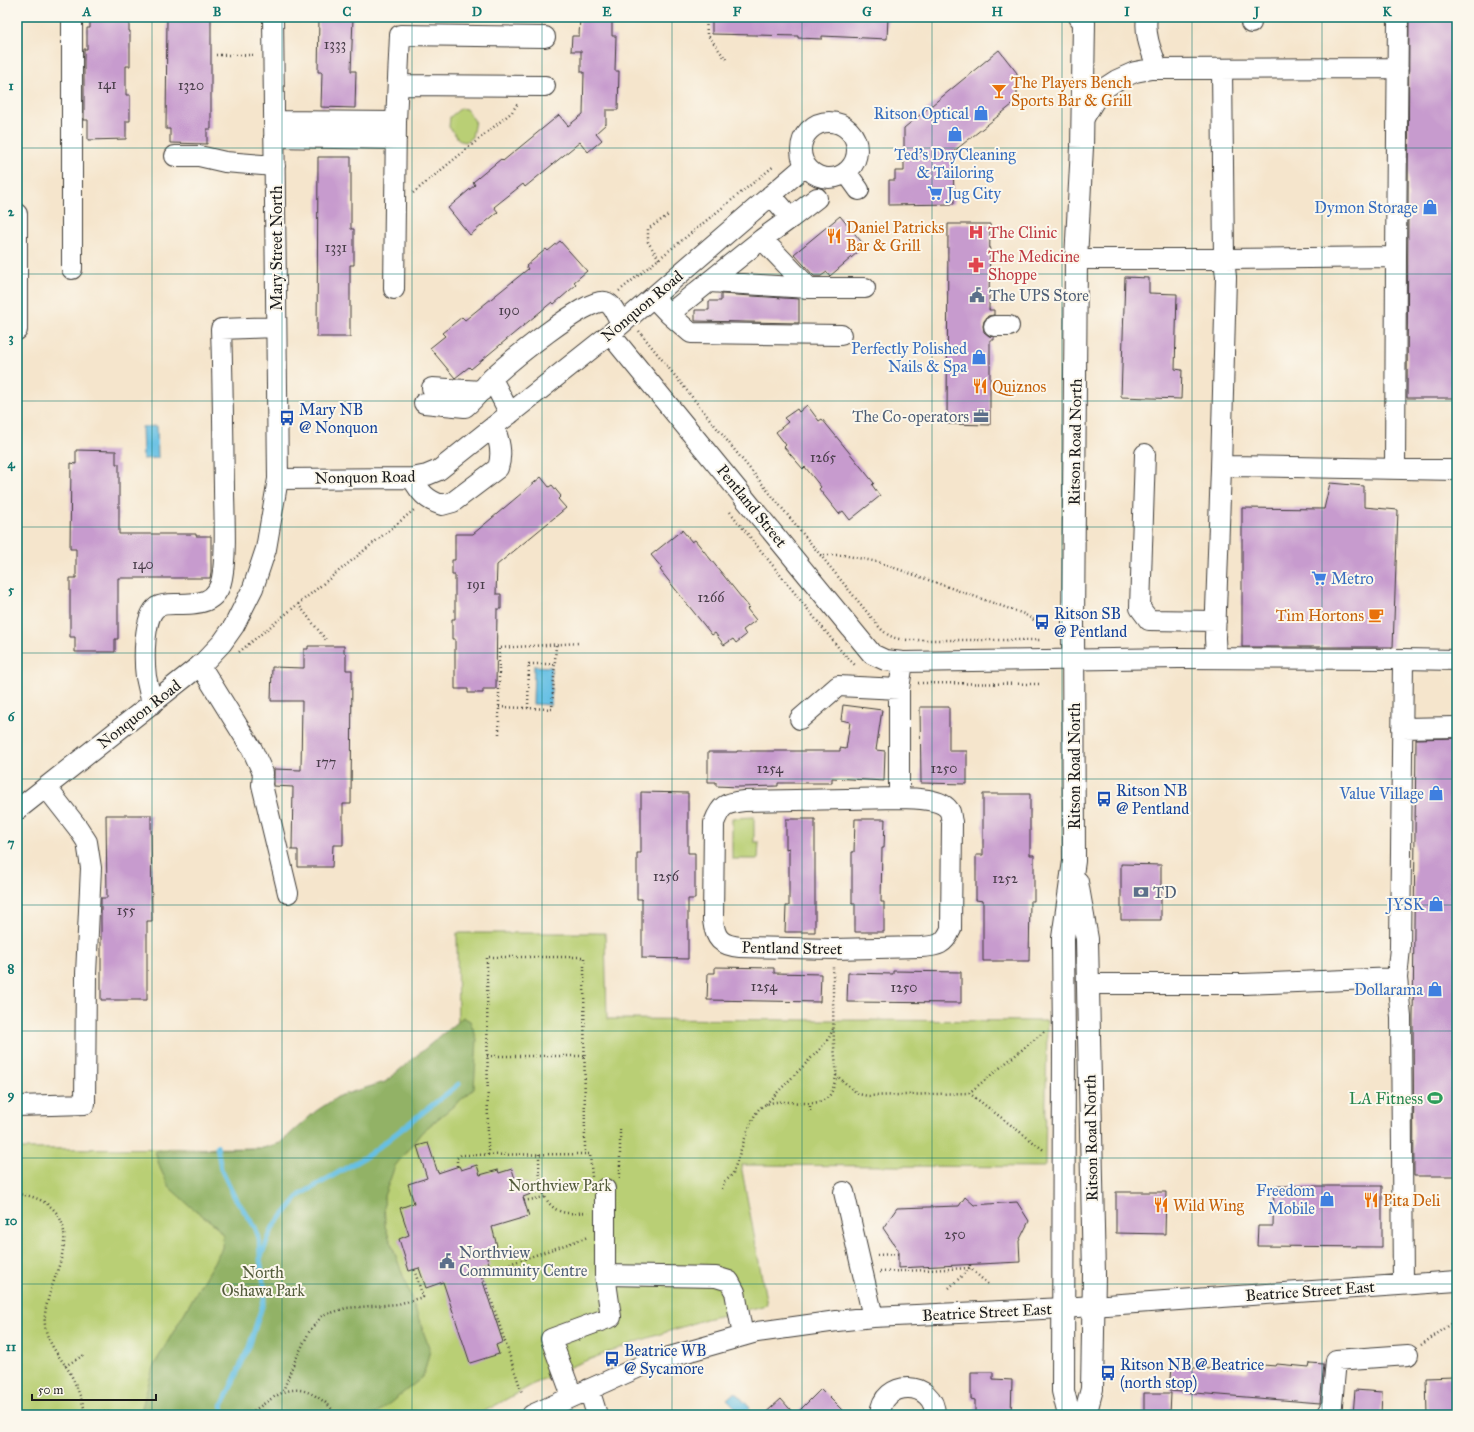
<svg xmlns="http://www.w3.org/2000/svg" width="1474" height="1432" viewBox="0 0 1474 1432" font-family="'IM FELL Great Primer',serif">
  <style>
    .green { fill: #b9cf74; stroke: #6a7648 }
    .forest { fill: #92b266; stroke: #576741 }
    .water { fill: #66c0e4; stroke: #416e80 }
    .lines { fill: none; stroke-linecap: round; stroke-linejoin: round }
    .stream { stroke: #66c0e4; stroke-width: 5 }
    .building { fill: #c79bce }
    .minor-casing { stroke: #3d3a36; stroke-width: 22 }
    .major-casing { stroke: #3d3a36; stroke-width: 24 }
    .path { stroke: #3d3a36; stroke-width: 2.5; stroke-dasharray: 1 3; stroke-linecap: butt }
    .minor { stroke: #fff; stroke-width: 20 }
    .major { stroke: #fff; stroke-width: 22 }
    .grid { fill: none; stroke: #0f766e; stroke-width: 1; stroke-opacity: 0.55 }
    .labels { text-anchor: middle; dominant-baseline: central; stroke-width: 4; stroke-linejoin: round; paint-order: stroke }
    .number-label { font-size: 14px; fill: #473c48 }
    .food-label { font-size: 16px; fill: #c56008; stroke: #fbf7ec; text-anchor: start }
    .shop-label { font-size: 16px; fill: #366cbe; stroke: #fbf7ec; text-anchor: end }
    .health-label { font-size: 16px; fill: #be3a42; stroke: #fbf7ec; text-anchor: start }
    .street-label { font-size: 16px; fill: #1c1c1c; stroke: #fbf7ec }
    .service-label { font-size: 16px; fill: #4e5e75; stroke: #fbf7ec; text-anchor: start }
    .transit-label { font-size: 16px; fill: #164399; stroke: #fbf7ec; text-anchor: start }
    .leisure-label { font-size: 16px; fill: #27864d; stroke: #fbf7ec; text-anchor: end }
    .park-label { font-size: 16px; fill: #535b3b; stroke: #fbf7ec }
    .neatline { fill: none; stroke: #0f766e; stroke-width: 1.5 }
    .grid-label { font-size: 13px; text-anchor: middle; font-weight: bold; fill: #0f766e }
  </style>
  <rect width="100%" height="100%" fill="#fbf7ec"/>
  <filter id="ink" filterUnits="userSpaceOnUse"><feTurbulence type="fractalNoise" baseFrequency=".025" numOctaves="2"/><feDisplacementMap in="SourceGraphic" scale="8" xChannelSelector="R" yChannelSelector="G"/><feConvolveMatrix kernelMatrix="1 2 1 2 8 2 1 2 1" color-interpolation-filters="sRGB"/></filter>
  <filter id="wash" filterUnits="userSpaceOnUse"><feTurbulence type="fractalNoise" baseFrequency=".012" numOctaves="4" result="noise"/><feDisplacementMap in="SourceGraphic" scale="16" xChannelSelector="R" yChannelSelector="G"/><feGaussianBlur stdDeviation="0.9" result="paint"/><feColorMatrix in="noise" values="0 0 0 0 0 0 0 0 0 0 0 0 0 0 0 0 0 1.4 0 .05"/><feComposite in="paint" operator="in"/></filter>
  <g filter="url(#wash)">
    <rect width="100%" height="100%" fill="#f5e5cc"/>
    <path class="green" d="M461 108 466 109 475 121 472 137 466 142 460 141 449 127 450 117Z
      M754 817V842H759L758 859H732V818Z
      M457 933H605L607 1019 1047 1021 1045 1167 741 1165 767 1305 706 1319 636 1342 577 1364 539 1381 478 1415H17V1149L302 1148 458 1045Z"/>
    <path class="forest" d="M463 1017 470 1021 477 1039 474 1089 422 1132 395 1166 384 1196 385 1226 430 1350 423 1377 375 1415H140L153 1367 222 1248 223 1235 215 1225 190 1206 169 1187 160 1168 155 1151 263 1148 280 1143 316 1111 339 1096 385 1082Z"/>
    <path class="water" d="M157 426 158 458 143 459 142 427Z
      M534 666 551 667V705L533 704Z
      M735 1392 750 1408 743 1415 727 1399Z"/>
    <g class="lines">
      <path class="stream" d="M217 1146 221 1169 234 1196 255 1227 259 1238 260 1256
        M224 1415 222 1406 249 1347 264 1300V1284L260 1259 273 1227 300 1195 370 1154 459 1084"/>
    </g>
    <g id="blocks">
      <path class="building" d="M90 17H129V31H130V66H126V95H130V121H126V139L88 140V120H84V49H87V28H90Z
        M167 17H207V18L211 19V129H207V144L170 143V129H166Z
        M319 17H353L351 71H356L355 108 321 107 322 72H318Z
        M580 17H612V36H616L615 71H619L618 110H606V124L596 133 602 140 588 152 580 142 525 187 523 184 494 207 498 212 470 235 448 208 475 185 473 182 501 159 503 161 559 115 568 126 583 114 584 72H581V51H571L572 36H579Z
        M712 17H888L887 39 822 36V39L798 38V36L712 34Z
        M1409 17H1457V398H1407Z
        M999 50 1017 73V101L953 152 954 204 889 205V180H895V171H904V128Z
        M318 157H351V229H354V265H350V337H317Z
        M840 216 865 246 830 276 827 272 821 276H814L794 254Z
        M948 224H990L989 310H994V315L988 316 984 321 983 326 984 332 989 336 994 337V340H990V425L947 424Z
        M560 241 587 271 574 282 576 285 554 304 552 302 471 369 469 367 455 378 430 348 445 336 442 333 462 317 465 320 528 269 526 266 546 249 548 251Z
        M1125 277 1149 278V293L1177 294 1175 369 1182 370 1181 399 1121 397Z
        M721 294 799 299V323L695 321V310H709V301H721Z
        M807 405 819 421 822 419 874 483 872 485 880 496 850 520 843 511 839 514 819 489 821 487 805 467 803 469 784 447 786 445 776 432 788 422 784 418 797 409 799 412Z
        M76 450 116 451V464H119V534H196V536H211V572L210 578H118V639H115V652H75V637H70V578H76V549H70L71 463 76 464Z
        M541 477 549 487 552 485 561 496 558 499 566 508 497 565 496 594H501V609H497L496 689H483V693H468V689H455V639H452V619H455V575H452V560H455V534H473Z
        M1330 483 1364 486V507L1398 510 1393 647H1242V508L1324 509Z
        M682 530 692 542 695 540 749 607 747 609 756 620 743 630 746 635 736 643 733 639 724 645 715 633 712 635 660 570 662 568 651 555Z
        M308 646H344V653L346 654V670H352L351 804H343V845H333L332 867H298V850H292L293 787 274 786V769L301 770 302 701H271L272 667 304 668V649H308Z
        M843 705 882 710 876 750 885 751 884 781 832 778V783H778V786L739 787 716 786V782H708V752H737V751H840V748L846 749 850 722 841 720Z
        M920 707H949V751H967V784L921 783Z
        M1457 738V1176H1414L1413 1020 1416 739Z
        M641 792 688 793V853H695V899H688V959L642 958V899H637V853H641Z
        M983 794H1030V855H1034V901H1030L1029 961H983V901L976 900V855H983Z
        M106 815H151L152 921H147V1000H101V898H107Z
        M786 819H815V932H785L786 906H789V848L786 849Z
        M855 819H885L884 848H882L881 902H884V932H855V904H852V852H854Z
        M1121 864 1161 865V920H1121Z
        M715 967 774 968V973L821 974 820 1002 707 1000 708 973H715Z
        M893 971 961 972V1003L847 1002 848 973 893 974Z
        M428 1143 438 1173 459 1166 461 1170 477 1165 480 1175 498 1170 499 1173 512 1169 515 1179 528 1184 531 1194 523 1197 529 1216 492 1227 497 1246 484 1250 490 1266 479 1270 503 1342 496 1345 499 1354 470 1363 443 1282 426 1288 419 1268 409 1271 399 1239 409 1235 400 1208 414 1203 408 1184 427 1178 417 1146Z
        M1274 1186H1382V1247L1257 1246 1258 1226H1273Z
        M1116 1192H1166L1165 1234 1116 1233Z
        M965 1197 974 1205 1017 1202 1029 1221 1019 1241 1020 1262 898 1268V1250L883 1228 897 1208 959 1206Z
        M1310 1363 1324 1364 1320 1403 1170 1391 1172 1366 1248 1372 1249 1364 1276 1366 1277 1364 1309 1367Z
        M971 1372H993V1379L1012 1380 1011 1415H975V1400L971 1399Z
        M1453 1377 1454 1415H1427L1426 1378Z
        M821 1389 847 1415H795Z
        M1355 1390 1382 1392 1381 1415H1353Z
        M1144 1393H1171L1170 1415H1144Z
        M781 1399 795 1415H763Z"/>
    </g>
  </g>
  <g filter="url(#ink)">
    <use href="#blocks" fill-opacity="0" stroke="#3d3a36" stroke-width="1"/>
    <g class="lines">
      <g class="minor-casing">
        <path id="minor" d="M72 17V269
          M1147 17C1144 35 1152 53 1158 69
          M1251 17V23
          M1222 69 1224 259 1396 257 1398 17
          M398 85 545 86
          M274 121 396 122
          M1082 121 1100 91 1117 80 1135 72 1151 69 1398 68
          M801 150a28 28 0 1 1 56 0a28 28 0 1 1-56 0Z
          M274 137 396 139
          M175 156H199L225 162 275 166
          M846 172 859 190
          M17 214V330
          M791 218 817 198
          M762 239 809 288H865
          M1076 259H1224L1226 277 1221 468 1215 638 1216 658
          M709 282 809 288
          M394 289 396 122 400 35 545 37
          M653 297 669 314 762 239 791 218 771 195
          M669 314 691 333 841 335
          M994 326H1009
          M610 334 872 654 885 660 903 662 1179 658 1403 659 1400 948 1397 978 1401 1017 1403 1284
          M492 379 510 414
          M432 388 482 391
          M424 403 465 407C476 398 483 388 492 378 507 364 588 296 605 302 613 304 617 316 621 323
          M1145 454 1140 608 1149 620 1216 621
          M1221 468 1231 466 1457 470
          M1395 469 1396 257
          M412 478C420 492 426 500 442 505L453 502 498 468C503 453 499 440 494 426
          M278 479 412 478 427 475 439 470 610 334 805 166
          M1403 659 1457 660
          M200 665 252 749 263 773 262 785 288 893
          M152 704C150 695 148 686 146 677 144 661 143 617 157 607 162 604 169 604 175 604 197 604 217 605 222 578 227 551 224 516 224 487 223 435 223 382 221 329L276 327
          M800 719 838 686 899 689
          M1402 728 1457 727
          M899 798C913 799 943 797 950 812 951 815 951 819 952 822L951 929C944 945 938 946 921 947L833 949 740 947C721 945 715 939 713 920L714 823C721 805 725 803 744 801Z
          M899 798V689L903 662
          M17 810 203 663 222 643 234 626 253 588 266 549 278 479 273 17
          M1087 984H1243L1397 978
          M17 1106 85 1104 86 974 91 868 87 842 78 828 46 787
          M844 1192 873 1317
          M605 1275 716 1277 729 1281 735 1292 743 1336
          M589 1389 597 1415
          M572 1396 551 1339 611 1317 605 1275V1189
          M532 1415 648 1363 757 1332 837 1321 873 1317 1063 1308 1457 1281
          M880 1415C882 1378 935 1380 935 1415
          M1326 1415 1332 1405 1336 1360 1408 1355"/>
      </g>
      <g class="major-casing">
        <path id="major" d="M1077 882 1087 939 1094 1275 1092 1389 1085 1415
          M1069 1415 1063 1391 1064 1042 1063 938 1074 861 1073 624 1076 259 1082 147 1084 22 1080 17"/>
      </g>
      <path class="path" d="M706 17 707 34 728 62
        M216 55H256
        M413 193 512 112 518 103
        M659 259 648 242V229L670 214
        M619 291 774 166
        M639 331 741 458 880 628C889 637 895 639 908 640H1042
        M730 512 842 652 855 665
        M820 555H843L878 562 1024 614 1042 625
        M298 604 326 640
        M239 652 414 510
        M918 683 1041 684
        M499 707 552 709 556 645
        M528 708 529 664H555
        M499 734V648L579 643
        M487 1056H585
        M836 1075 858 1094 868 1096 969 1093 1045 1031
        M969 1093 1045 1151
        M766 1104 821 1048 829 1038 833 1029
        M810 1111V1103
        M539 1154C539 1173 539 1205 562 1212 570 1214 578 1213 587 1212
        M488 1155 487 957H584L585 1154
        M457 1166V1158L461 1155 590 1154 592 1177
        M620 1178V1129
        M722 1189 724 1182 729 1178 733 1173C738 1159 750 1119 759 1109 776 1092 813 1113 829 1096 833 1091 835 1082 836 1076 837 1066 834 1054 834 1043 833 1018 833 992 833 967
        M17 1194C31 1195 45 1200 55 1211 82 1243 41 1290 45 1325 47 1343 60 1357 69 1371 76 1384 81 1397 85 1411L152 1415
        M524 1201 545 1197
        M877 1255 898 1254
        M481 1269 522 1393
        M880 1272 970 1268V1265
        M483 1273 588 1237
        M949 1288 970 1268 990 1286
        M1421 1345 1457 1320
        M65 1366 84 1355
        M283 1391 293 1365 310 1330 322 1316 346 1308 398 1304 423 1297 414 1269
        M247 1415C271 1401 289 1378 317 1397 324 1401 332 1407 335 1415"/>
      <use href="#minor" class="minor"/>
      <use href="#major" class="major"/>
    </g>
  </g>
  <path class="grid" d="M152 17V1415M282 17V1415M412 17V1415M542 17V1415M672 17V1415M802 17V1415M932 17V1415M1062 17V1415M1192 17V1415M1322 17V1415M17 148H1457M17 274H1457M17 401H1457M17 527H1457M17 653H1457M17 779H1457M17 905H1457M17 1031H1457M17 1158H1457M17 1284H1457"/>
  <defs>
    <g id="bar-bare" transform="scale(1.2)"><path d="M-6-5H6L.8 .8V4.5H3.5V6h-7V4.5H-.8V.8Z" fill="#e8710a" stroke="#fbf7ec" stroke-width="2.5" paint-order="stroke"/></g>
    <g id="shop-bare" transform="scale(1.2)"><path d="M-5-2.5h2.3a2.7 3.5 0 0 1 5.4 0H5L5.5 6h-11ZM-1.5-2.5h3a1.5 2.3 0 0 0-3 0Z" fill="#3f7fe0" stroke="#fbf7ec" stroke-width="2.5" paint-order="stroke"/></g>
    <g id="supermarket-bare" transform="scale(1.2)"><path d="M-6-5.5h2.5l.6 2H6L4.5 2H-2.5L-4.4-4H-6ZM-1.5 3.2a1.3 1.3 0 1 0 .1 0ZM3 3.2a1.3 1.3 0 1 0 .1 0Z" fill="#3f7fe0" stroke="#fbf7ec" stroke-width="2.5" paint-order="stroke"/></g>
    <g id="hospital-bare" transform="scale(1.2)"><path d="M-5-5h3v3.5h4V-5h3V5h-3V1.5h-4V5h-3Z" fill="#e0444e" stroke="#fbf7ec" stroke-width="2.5" paint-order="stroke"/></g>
    <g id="restaurant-bare" transform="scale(1.2)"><path d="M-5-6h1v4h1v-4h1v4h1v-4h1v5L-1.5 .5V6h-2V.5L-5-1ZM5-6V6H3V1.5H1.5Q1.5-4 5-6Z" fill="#e8710a" stroke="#fbf7ec" stroke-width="2.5" paint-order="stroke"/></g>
    <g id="pharmacy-bare" transform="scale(1.2)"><path d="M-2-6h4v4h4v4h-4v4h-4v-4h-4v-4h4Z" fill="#e0444e" stroke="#fbf7ec" stroke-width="2.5" paint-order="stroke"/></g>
    <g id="civic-bare" transform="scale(1.2)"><path d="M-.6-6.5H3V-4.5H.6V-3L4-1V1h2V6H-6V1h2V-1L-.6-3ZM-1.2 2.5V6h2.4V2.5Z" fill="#5c6f8a" stroke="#fbf7ec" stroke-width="2.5" paint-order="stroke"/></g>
    <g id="office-bare" transform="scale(1.2)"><path d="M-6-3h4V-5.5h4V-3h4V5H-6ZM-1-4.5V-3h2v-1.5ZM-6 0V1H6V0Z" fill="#5c6f8a" stroke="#fbf7ec" stroke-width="2.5" paint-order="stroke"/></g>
    <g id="bus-bare" transform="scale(1.2)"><path d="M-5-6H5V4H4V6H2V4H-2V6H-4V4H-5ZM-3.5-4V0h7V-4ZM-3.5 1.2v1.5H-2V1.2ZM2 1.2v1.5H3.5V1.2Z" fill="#1a4fb4" stroke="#fbf7ec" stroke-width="2.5" paint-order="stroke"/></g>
    <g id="cafe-bare" transform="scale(1.2)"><path d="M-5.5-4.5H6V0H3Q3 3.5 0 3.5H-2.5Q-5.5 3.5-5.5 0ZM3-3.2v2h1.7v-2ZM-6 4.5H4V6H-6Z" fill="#e8710a" stroke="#fbf7ec" stroke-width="2.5" paint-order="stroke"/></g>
    <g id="bank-bare" transform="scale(1.2)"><path d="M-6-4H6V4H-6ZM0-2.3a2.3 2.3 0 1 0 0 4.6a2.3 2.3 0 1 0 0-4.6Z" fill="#5c6f8a" stroke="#fbf7ec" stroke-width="2.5" paint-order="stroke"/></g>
    <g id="stadium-bare" transform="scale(1.2)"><path d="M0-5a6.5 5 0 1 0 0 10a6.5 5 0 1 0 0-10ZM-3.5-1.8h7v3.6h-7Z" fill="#2e9e5b" stroke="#fbf7ec" stroke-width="2.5" paint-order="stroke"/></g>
  </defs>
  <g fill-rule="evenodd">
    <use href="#bar-bare" x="999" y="91"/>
    <use href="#shop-bare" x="981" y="113"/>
    <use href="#shop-bare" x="955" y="134"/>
    <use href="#supermarket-bare" x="935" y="193"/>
    <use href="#shop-bare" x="1430" y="207"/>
    <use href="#hospital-bare" x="976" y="232"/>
    <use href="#restaurant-bare" x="834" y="236"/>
    <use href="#pharmacy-bare" x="976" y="265"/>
    <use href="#civic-bare" x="977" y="295"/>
    <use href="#shop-bare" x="979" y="357"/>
    <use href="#restaurant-bare" x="980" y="386"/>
    <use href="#office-bare" x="981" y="416"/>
    <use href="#bus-bare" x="287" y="418"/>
    <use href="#supermarket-bare" x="1319" y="578"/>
    <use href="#cafe-bare" x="1376" y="615"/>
    <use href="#bus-bare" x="1042" y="622"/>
    <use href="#shop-bare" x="1436" y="793"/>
    <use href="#bus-bare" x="1104" y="799"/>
    <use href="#bank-bare" x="1141" y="892"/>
    <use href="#shop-bare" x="1436" y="904"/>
    <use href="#shop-bare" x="1435" y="989"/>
    <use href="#stadium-bare" x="1435" y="1098"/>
    <use href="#shop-bare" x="1327" y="1199"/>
    <use href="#restaurant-bare" x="1371" y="1200"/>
    <use href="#restaurant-bare" x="1161" y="1205"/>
    <use href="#civic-bare" x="447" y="1261"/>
    <use href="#bus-bare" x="612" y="1359"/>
    <use href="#bus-bare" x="1108" y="1373"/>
  </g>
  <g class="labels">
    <g class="number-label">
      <text x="335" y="44">1333</text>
      <text x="107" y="84">141</text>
      <text x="191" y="85">1320</text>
      <text x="336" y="247">1331</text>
      <text x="509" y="310">190</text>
      <text x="823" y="457">1265</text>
      <text x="143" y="564">140</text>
      <text x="476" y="584">191</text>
      <text x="711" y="597">1266</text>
      <text x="326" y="762">177</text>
      <text x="770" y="768">1254</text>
      <text x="944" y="768">1250</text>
      <text x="666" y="876">1256</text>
      <text x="1005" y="878">1252</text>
      <text x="126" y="910">155</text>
      <text x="764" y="986">1254</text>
      <text x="904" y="987">1250</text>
      <text x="955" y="1234">250</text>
    </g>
    <g class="food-label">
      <text x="1011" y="82">The Players Bench<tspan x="1011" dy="18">Sports Bar &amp; Grill</tspan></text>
      <text x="846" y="227">Daniel Patricks<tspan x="846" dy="18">Bar &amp; Grill</tspan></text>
      <text x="992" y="386">Quiznos</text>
      <text x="1364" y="615" text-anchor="end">Tim Hortons</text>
      <text x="1383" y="1200">Pita Deli</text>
      <text x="1173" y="1205">Wild Wing</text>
    </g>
    <g class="shop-label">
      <text x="969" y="113">Ritson Optical</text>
      <text x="955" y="154" text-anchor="middle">Ted's DryCleaning<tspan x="955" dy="18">&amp; Tailoring</tspan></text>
      <text x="947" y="193" text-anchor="start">Jug City</text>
      <text x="1418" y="207">Dymon Storage</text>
      <text x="967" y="348">Perfectly Polished<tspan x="967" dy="18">Nails &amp; Spa</tspan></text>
      <text x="1331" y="578" text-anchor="start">Metro</text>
      <text x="1424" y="793">Value Village</text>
      <text x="1424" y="904">JYSK</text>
      <text x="1423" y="989">Dollarama</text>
      <text x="1315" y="1190">Freedom<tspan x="1315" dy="18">Mobile</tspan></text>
    </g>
    <g class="health-label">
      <text x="988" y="232">The Clinic</text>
      <text x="988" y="256">The Medicine<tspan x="988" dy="18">Shoppe</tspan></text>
    </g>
    <g class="street-label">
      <text transform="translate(276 248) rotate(-90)">Mary Street North</text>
      <text transform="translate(642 306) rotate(-40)">Nonquon Road</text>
      <text transform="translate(1075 442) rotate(-89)">Ritson Road North</text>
      <text transform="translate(365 477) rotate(-1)">Nonquon Road</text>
      <text transform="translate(752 506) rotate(51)">Pentland Street</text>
      <text transform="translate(139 714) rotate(-38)">Nonquon Road</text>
      <text transform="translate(1074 766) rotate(-90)">Ritson Road North</text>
      <text transform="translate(792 948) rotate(1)">Pentland Street</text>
      <text transform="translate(1091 1138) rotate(-91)">Ritson Road North</text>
      <text transform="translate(1310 1291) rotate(-4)">Beatrice Street East</text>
      <text transform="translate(987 1312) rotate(-3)">Beatrice Street East</text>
    </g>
    <g class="service-label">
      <text x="989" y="295">The UPS Store</text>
      <text x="969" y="416" text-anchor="end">The Co-operators</text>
      <text x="1153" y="892">TD</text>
      <text x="459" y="1252">Northview<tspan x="459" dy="18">Community Centre</tspan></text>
    </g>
    <g class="transit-label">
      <text x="299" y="409">Mary NB<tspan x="299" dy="18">@ Nonquon</tspan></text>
      <text x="1054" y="613">Ritson SB<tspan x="1054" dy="18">@ Pentland</tspan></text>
      <text x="1116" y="790">Ritson NB<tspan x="1116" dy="18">@ Pentland</tspan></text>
      <text x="624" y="1350">Beatrice WB<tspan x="624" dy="18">@ Sycamore</tspan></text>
      <text x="1120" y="1364">Ritson NB @ Beatrice<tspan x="1120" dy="18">(north stop)</tspan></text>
    </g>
    <g class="leisure-label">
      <text x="1423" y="1098">LA Fitness</text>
    </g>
    <g class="park-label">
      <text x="560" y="1185">Northview Park</text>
      <text x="263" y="1272">North<tspan x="263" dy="18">Oshawa Park</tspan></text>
    </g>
  </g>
  <rect width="1474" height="1432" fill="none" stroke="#fbf7ec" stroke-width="44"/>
  <path d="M32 1394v6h124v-6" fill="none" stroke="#1c1c1c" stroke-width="2"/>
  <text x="38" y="1394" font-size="12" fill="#1c1c1c" stroke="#fbf7ec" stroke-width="3" paint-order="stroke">50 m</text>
  <rect x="22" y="22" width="1430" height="1388" class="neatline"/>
  <g class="grid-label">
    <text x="87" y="16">A</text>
    <text x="217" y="16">B</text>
    <text x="347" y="16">C</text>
    <text x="477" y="16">D</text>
    <text x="607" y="16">E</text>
    <text x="737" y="16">F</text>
    <text x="867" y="16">G</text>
    <text x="997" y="16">H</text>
    <text x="1127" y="16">I</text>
    <text x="1257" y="16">J</text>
    <text x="1387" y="16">K</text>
    <text x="11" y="90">1</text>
    <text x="11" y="216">2</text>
    <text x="11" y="342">3</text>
    <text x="11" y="468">4</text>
    <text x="11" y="594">5</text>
    <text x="11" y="721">6</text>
    <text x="11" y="847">7</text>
    <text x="11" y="973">8</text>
    <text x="11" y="1099">9</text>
    <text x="11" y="1225">10</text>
    <text x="11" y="1351">11</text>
  </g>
</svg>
